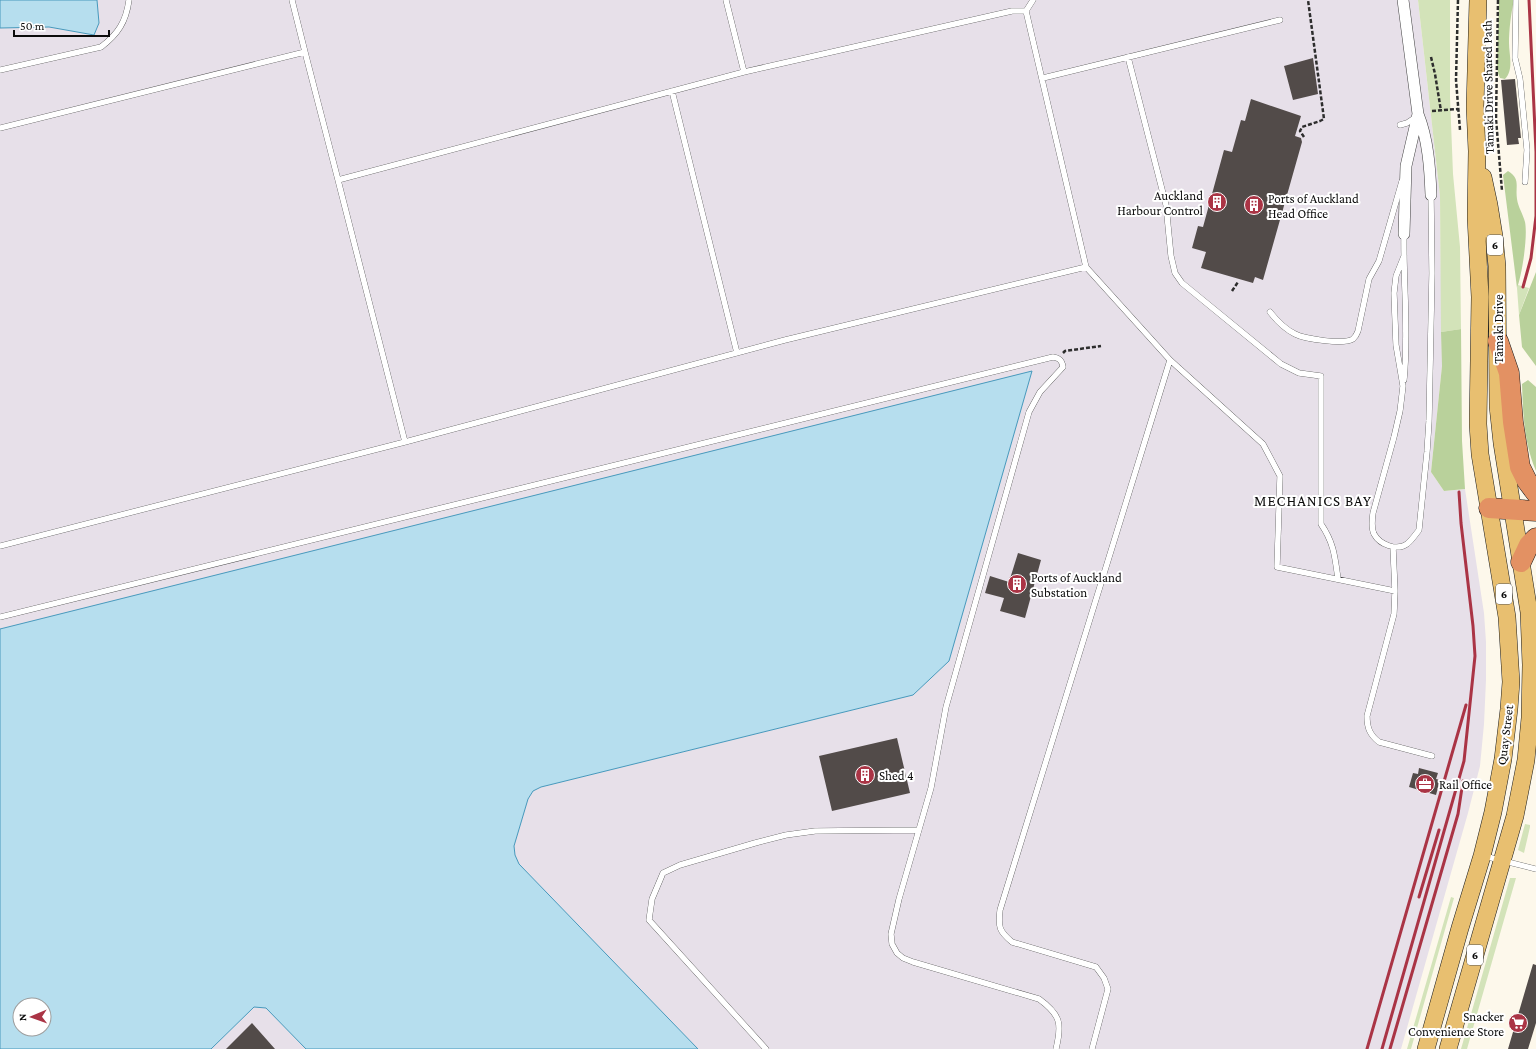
<svg xmlns="http://www.w3.org/2000/svg" width="1536" height="1049" viewBox="0 0 1536 1049" font-family="'Crimson Pro',serif">
  <style>
    .industrial { fill: #e7e0e9 }
    .green { fill: #d3e3b9 }
    .forest { fill: #b9d19b }
    .water { fill: #b6deee; stroke: #4698bc; fill-rule: evenodd }
    .building { fill: #524b49 }
    .lines { fill: none; stroke-linecap: round; stroke-linejoin: round }
    .lane-casing { stroke: #3e3e3e; stroke-width: 6 }
    .street-casing { stroke: #3e3e3e; stroke-width: 12 }
    .primary-casing { stroke: #1c1c1c; stroke-width: 18 }
    .highway-casing { stroke: #1c1c1c; stroke-width: 21 }
    .path { stroke: #2d2d2d; stroke-width: 2.5; stroke-dasharray: 4 2; stroke-linecap: butt }
    .lane { stroke: #fff; stroke-width: 5.5 }
    .street { stroke: #fff; stroke-width: 11 }
    .primary { stroke: #e8bf70; stroke-width: 17 }
    .highway { stroke: #e39163; stroke-width: 20 }
    .rail { stroke: #aa3445; stroke-width: 3 }
    .labels { text-anchor: middle; dominant-baseline: central; stroke-width: 4; stroke-linejoin: round; paint-order: stroke }
    .shield { fill: #fff; stroke: #545454; stroke-width: 1 }
    .shield-label { font-size: 12px; font-weight: bold; fill: #0b0b0b }
    .street-label { font-size: 13px; fill: #0b0b0b; stroke: #fff }
    .poi-label { font-size: 13px; fill: #0b0b0b; stroke: #fff; text-anchor: start }
    .quarter-label { font-size: 15px; letter-spacing: 1px; fill: #0b0b0b; stroke: #fff }
  </style>
  <rect width="100%" height="100%" fill="#fdf8eb"/>
  <path class="industrial" d="M97 0H1418L1440 196 1442 366 1431 472 1444 491 1465 489 1484 613 1486 642V680L1484 724 1480 766 1468 813 1401 1049H698L519 864 515 855 514 846 528 799 533 791 541 787 913 695 949 661 1032 371 0 629V28L49 27 94 35 99 23Z
    M254 1007 266 1008 306 1049H211Z"/>
  <path class="green" d="M1418 0H1450V97L1453 174 1460 247 1461 329 1441 332 1440 196Z
    M1518 285 1529 288 1519 315 1517 288Z
    M1525 824 1530 825V827L1524 853 1518 850Z
    M1510 878H1516L1467 1049H1461Z
    M1451 897 1454 898 1411 1049H1407Z"/>
  <path class="forest" d="M1499 0H1514C1511 13 1509 30 1509 43 1509 54 1514 70 1505 79L1500 78 1498 73 1497 63Z
    M1508 171C1521 179 1515 186 1517 199 1518 207 1523 214 1525 222 1528 236 1522 275 1517 288L1503 175Z
    M1536 272V366L1522 347 1519 315Z
    M1461 329 1462 441 1465 489 1444 491 1431 472 1442 366 1441 332Z
    M1528 380 1536 387V471C1524 443 1523 414 1522 384Z"/>
  <path class="water" d="M0 0H97L99 23 94 35 49 27 0 28Z
    M1032 371 949 661 913 695 541 787 533 791 528 799 514 846 515 855 519 864 698 1049H306L266 1008 254 1007 211 1049H0V629ZM20 1005H44V1029H20Z"/>
  <path class="building" d="M1313 58 1318 94 1293 100 1284 66Z
    M1515 79 1521 138H1518L1519 144 1507 145 1501 80Z
    M1251 99 1301 116 1295 136 1301 138 1302 142 1263 280 1255 277 1253 283 1201 268 1206 252 1192 248 1198 226 1203 227 1224 150 1232 152 1241 120 1245 121Z
    M1018 553 1041 560 1025 618 1000 611 1004 598 985 593 990 576 1009 582Z
    M897 738 910 793 832 811 819 756Z
    M1419 768 1438 773 1436 779 1440 780 1436 795 1409 787 1413 773 1418 774Z
    M1533 964 1536 965V1023L1528 1049H1508Z
    M252 1023 275 1049H226Z"/>
  <g class="lines">
    <g class="lane-casing">
      <path id="lane" d="M726 0 744 72 1012 11H1026L1086 267 1170 360 1000 910C998 927 999 931 1012 942L1096 967 1104 978 1108 989 1092 1049
        M1516 0 1515 58 1520 79 1527 150 1525 182
        M1026 11 1033 0
        M305 52 338 180 744 72
        M1128 57 1166 205 1171 256 1175 273 1182 283 1281 364 1299 373 1321 376V524C1334 543 1335 557 1338 579
        M0 70 101 47C118 34 126 22 129 0
        M1043 78 1280 20
        M672 91 737 353
        M1400 125 1407 123 1416 117
        M0 128 305 52 292 0
        M338 180 405 442
        M1404 256 1396 276 1394 293 1396 345 1403 386 1400 411 1394 437 1373 513C1372 520 1371 528 1374 534 1380 545 1397 551 1407 544 1412 540 1415 535 1419 530L1427 452 1429 421 1432 273 1431 195
        M1270 312C1277 321 1285 329 1295 334 1305 339 1344 345 1353 339 1355 337 1357 334 1358 331L1369 279 1379 261 1402 181
        M1170 360 1263 444 1280 476 1277 567 1395 591
        M1404 380C1409 332 1403 283 1404 234
        M0 546 405 442 785 340 1086 267
        M1393 547 1395 591 1394 614 1367 716C1367 728 1370 735 1379 742L1432 756
        M0 617 1053 357C1059 358 1062 360 1063 367L1040 392 1029 412 946 707 931 788 899 899 891 934 892 944 897 953 903 958 913 962 1039 999C1061 1015 1062 1024 1056 1049
        M1484 856 1536 869
        M766 1049 649 920 652 899 663 873 680 865 755 843 786 835 815 831 919 830"/>
    </g>
    <g class="street-casing">
      <path id="street" d="M1403 0 1418 114C1428 139 1430 168 1431 195
        M1404 234 1406 166 1418 114"/>
    </g>
    <g class="primary-casing">
      <path id="primary" d="M1426 1049 1460 928 1482 856 1493 812 1503 759 1509 709 1511 682 1507 617 1480 454 1478 424 1480 297 1476 217 1477 151 1475 107 1478 0
        M1448 1049 1515 816 1526 760 1530 718 1531 665 1529 612 1502 443 1498 406 1497 266 1494 236 1489 205 1483 177"/>
    </g>
    <g class="highway-casing">
      <path id="highway" d="M1498 341 1509 373 1513 422 1520 467 1527 481 1536 493
        M1489 508 1536 511
        M1521 562 1529 545 1536 538"/>
    </g>
    <path class="path" d="M1458 0 1456 80 1460 130
      M1498 0 1496 119 1502 191
      M1431 57 1435 74 1441 111
      M1432 111 1458 109
      M1304 137 1300 131 1302 127 1320 121 1324 119 1308 0
      M1232 291 1238 282
      M1063 353 1065 351 1101 346"/>
    <use href="#lane" class="lane"/>
    <use href="#street" class="street"/>
    <use href="#primary" class="primary"/>
    <use href="#highway" class="highway"/>
    <path class="rail" d="M1523 287 1531 258 1536 216V152L1529 0
      M1419 897 1439 830
      M1367 1049 1466 705
      M1382 1049 1464 761 1475 656 1473 626 1461 523 1459 492
      M1390 1049 1458 814 1463 781"/>
  </g>
  <defs>
    <g id="building-disc" transform="scale(1)"><circle r="9.5" fill="#aa3445" stroke="#fff"/><path d="M-4-6H4V6H1V3H-1V6H-4ZM-2.5-4.3h1.7v1.8h-1.7ZM.8-4.3h1.7v1.8H.8ZM-2.5-1h1.7V.8h-1.7ZM.8-1h1.7V.8H.8Z" fill="#fff"/></g>
    <g id="office-disc" transform="scale(1)"><circle r="9.5" fill="#aa3445" stroke="#fff"/><path d="M-6-3h4V-5.5h4V-3h4V5H-6ZM-1-4.5V-3h2v-1.5ZM-6 0V1H6V0Z" fill="#fff"/></g>
    <g id="supermarket-disc" transform="scale(1)"><circle r="9.5" fill="#aa3445" stroke="#fff"/><path d="M-6-5.5h2.5l.6 2H6L4.5 2H-2.5L-4.4-4H-6ZM-1.5 3.2a1.3 1.3 0 1 0 .1 0ZM3 3.2a1.3 1.3 0 1 0 .1 0Z" fill="#fff"/></g>
  </defs>
  <g fill-rule="evenodd">
    <use href="#building-disc" x="1217" y="202"/>
    <use href="#building-disc" x="1254" y="205"/>
    <use href="#building-disc" x="1017" y="584"/>
    <use href="#building-disc" x="865" y="775"/>
    <use href="#office-disc" x="1425" y="784"/>
    <use href="#supermarket-disc" x="1518" y="1023"/>
  </g>
  <g class="labels">
    <g class="shield">
      <rect x="1487" y="235" width="16" height="20" rx="3"/>
      <rect x="1496" y="584" width="16" height="20" rx="3"/>
      <rect x="1467" y="945" width="16" height="20" rx="3"/>
    </g>
    <g class="shield-label">
      <text x="1495" y="245">6</text>
      <text x="1504" y="594">6</text>
      <text x="1475" y="955">6</text>
    </g>
    <g class="street-label">
      <text transform="translate(1488 87) rotate(-91)">Tāmaki Drive Shared Path</text>
      <text transform="translate(1498 329) rotate(-90)">Tāmaki Drive</text>
      <text transform="translate(1505 735) rotate(-83)">Quay Street</text>
    </g>
    <g class="poi-label">
      <text x="1203" y="195" text-anchor="end">Auckland<tspan x="1203" dy="15">Harbour Control</tspan></text>
      <text x="1268" y="198">Ports of Auckland<tspan x="1268" dy="15">Head Office</tspan></text>
      <text x="1031" y="577">Ports of Auckland<tspan x="1031" dy="15">Substation</tspan></text>
      <text x="879" y="775">Shed 4</text>
      <text x="1439" y="784">Rail Office</text>
      <text x="1504" y="1016" text-anchor="end">Snacker<tspan x="1504" dy="15">Convenience Store</tspan></text>
    </g>
    <g class="quarter-label">
      <text x="1313" y="501">MECHANICS BAY</text>
    </g>
  </g>
  <g transform="translate(32 1017) rotate(268)"><circle r="19" fill="#ffffff" stroke="#9d9d9d"/>
  <path d="M0-3L7 15L0 10L-7 15Z" fill="#aa3445"/>
  <text y="-6" font-size="11" font-weight="bold" text-anchor="middle" fill="#0b0b0b">N</text>
  </g>
  <path d="M14 30v6h95v-6" fill="none" stroke="#0b0b0b" stroke-width="2"/>
  <text x="20" y="30" font-size="12" fill="#0b0b0b" stroke="#ffffff" stroke-width="3" paint-order="stroke">50 m</text>
</svg>
